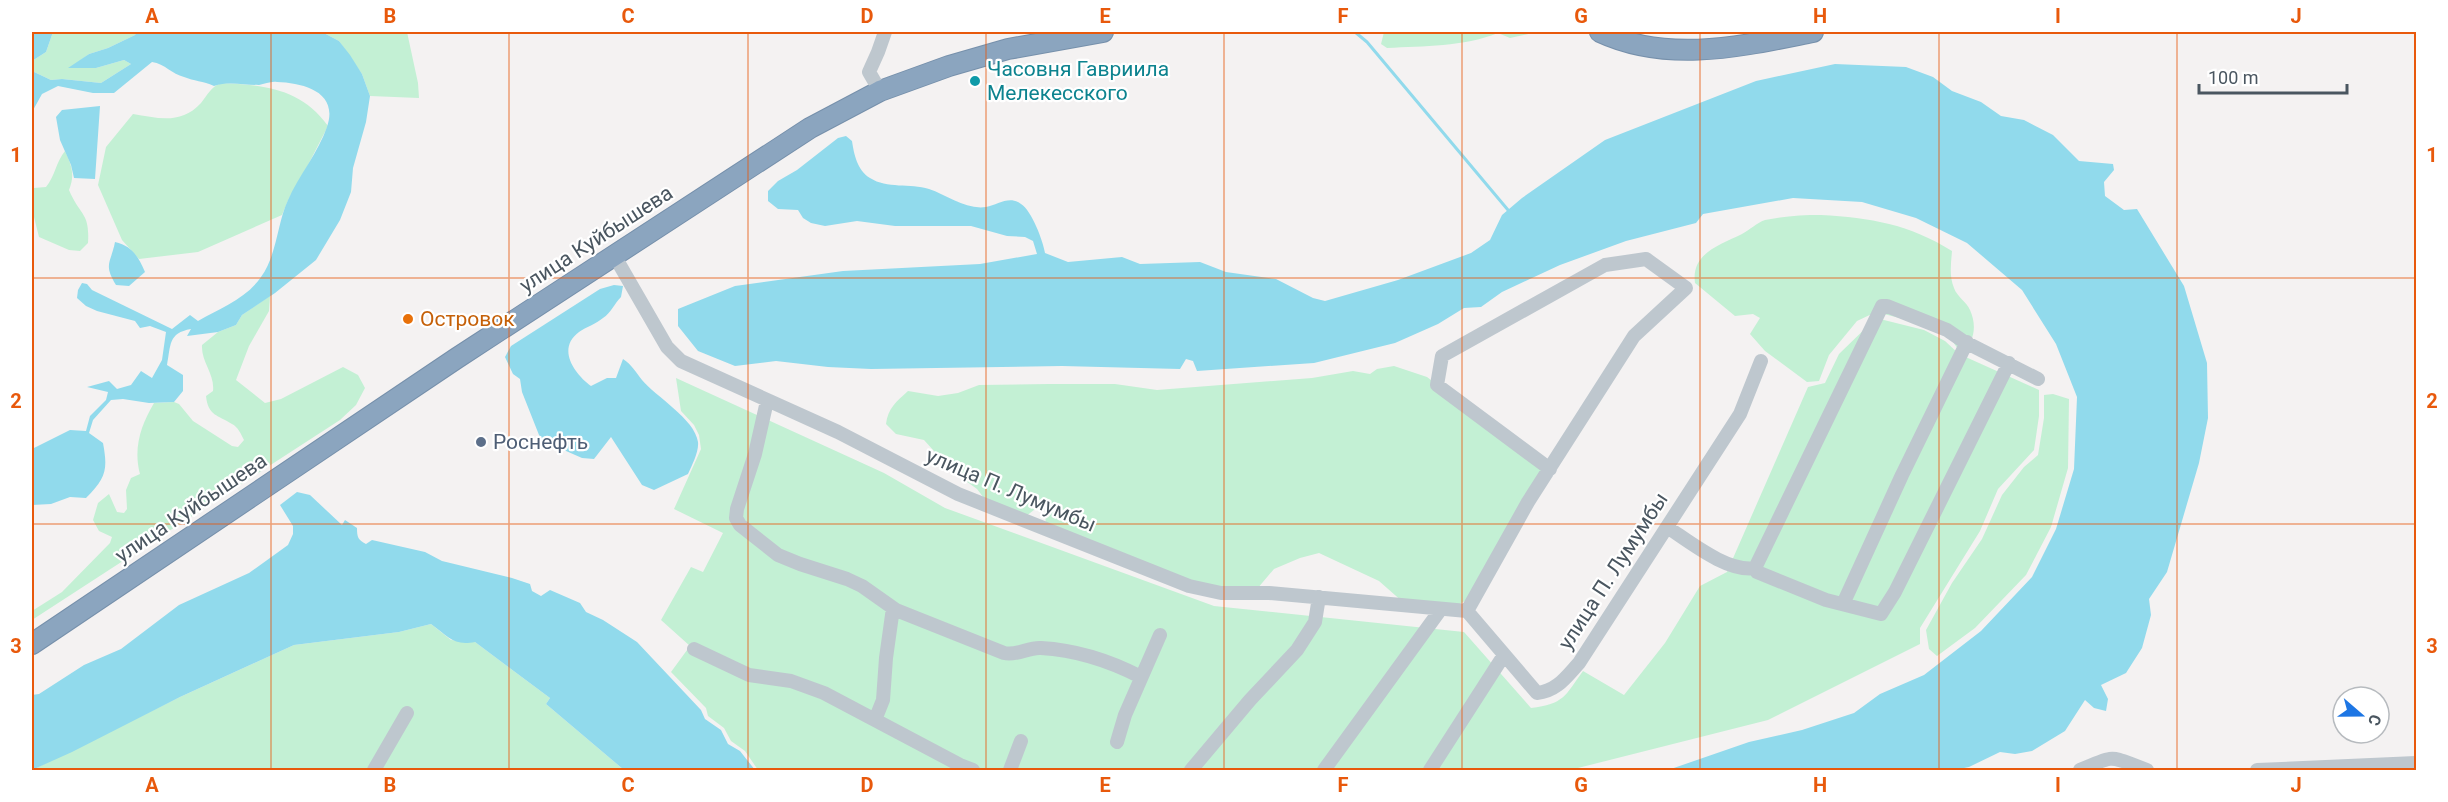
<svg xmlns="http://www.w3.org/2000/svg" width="2448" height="802" viewBox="0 0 2448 802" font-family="Roboto,sans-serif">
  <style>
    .green { fill: #c3f0d4 }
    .water { fill: #91daec }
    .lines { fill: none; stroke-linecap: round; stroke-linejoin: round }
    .stream { stroke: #91daec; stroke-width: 3 }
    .highway-casing { stroke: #7690ab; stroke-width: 22 }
    .minor { stroke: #bec7ce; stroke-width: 14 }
    .highway { stroke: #8ba5bf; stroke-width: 20 }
    .grid { fill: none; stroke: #e8590c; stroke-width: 1.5; stroke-opacity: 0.55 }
    .culture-dot { fill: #0f9aa8; stroke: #fff; stroke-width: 2 }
    .food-dot { fill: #e8710a; stroke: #fff; stroke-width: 2 }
    .service-dot { fill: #5c6f8a; stroke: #fff; stroke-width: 2 }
    .labels { text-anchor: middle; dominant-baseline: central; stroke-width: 4.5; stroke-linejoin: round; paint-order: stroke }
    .culture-label { font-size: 21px; fill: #0d838f; stroke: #fff; text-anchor: start }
    .street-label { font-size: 21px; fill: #4a5660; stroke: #fff }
    .food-label { font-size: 21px; fill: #c56008; stroke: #fff; text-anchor: start }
    .service-label { font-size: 21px; fill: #4e5e75; stroke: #fff; text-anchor: start }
    .neatline { fill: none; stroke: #e8590c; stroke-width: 2 }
    .grid-label { font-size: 20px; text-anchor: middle; font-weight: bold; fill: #e8590c }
  </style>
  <rect width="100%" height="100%" fill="#f4f2f2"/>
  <path class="green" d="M53 32H137L135 35 108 48 89 54 70 68H96L124 60 131 64 101 83 62 79 51 80 32 71V61L46 52Z
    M322 32H407L418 83 419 98 370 96 362 74 339 41Z
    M1384 32H1537L1510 38 1498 33C1463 47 1424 46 1387 48L1381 44Z
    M221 83C263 85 301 88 328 126L308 165 289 198 282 215 198 252 139 259 122 240 98 185 106 147 133 114C158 118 181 125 201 103 208 94 211 87 221 83Z
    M65 151C72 166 75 175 69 190 80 216 90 212 88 243L80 251 69 250 39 237 32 209V184L34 188 46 187C55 176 56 162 65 151Z
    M1821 215C1871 218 1909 224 1952 251 1951 264 1949 276 1954 288 1957 297 1967 302 1970 310 1977 325 1975 344 1960 352L1951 339 1927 325 1876 312 1857 321 1829 355 1819 381 1807 382 1765 351 1750 334 1760 318 1753 314 1735 316 1695 283C1691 253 1720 245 1742 234 1750 230 1756 223 1765 220 1784 216 1802 215 1821 215Z
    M270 296 269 311 249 346 236 380 265 403 281 399 343 367 358 375 365 388 356 405 340 420 32 620V611L62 592 110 543 112 537 99 531 93 520 98 503 109 494 117 512 124 513 127 509 126 490 131 478 140 474C133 448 141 425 154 403L174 402 179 404 193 421 232 446 238 447 244 440C241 434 238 427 232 424 218 415 208 416 206 396L213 391C215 374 201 362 202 345L218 332 236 325 242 315Z
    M1876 318 1924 330 1945 341 1959 354 2039 390V416L2034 450 1998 489 1980 531 1920 628V644L1768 720 1570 770H758L745 751 731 741 724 728 708 716 706 708 671 672 690 646 661 620 691 567 703 572 723 533 674 509 701 449 699 435 694 425 681 411 676 378 884 473 945 508 1214 606 1464 632 1531 708C1564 704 1565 696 1583 671L1624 695 1665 643 1700 586 1727 572 1808 387 1825 383 1839 354Z
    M1394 366 1427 377 1544 467 1468 599 1455 607 1404 603 1379 581 1319 553 1300 558 1274 569 1257 589 1222 590 1190 583 1046 525 1044 502 1025 517 987 502 977 489 952 471 924 440 896 434 886 424C888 408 896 402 908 391L938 396 958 393 979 385 1049 384H1115L1157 390 1312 378 1353 371 1370 374 1377 369Z
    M2053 394 2069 399 2068 468 2051 527 2026 575 1975 628 1937 656 1929 649 1926 630 1952 583 1982 539 2002 495 2024 467 2038 455 2044 418V395Z
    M431 624 451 640 475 642 550 698 546 704 624 770H32L180 697 294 645 399 632Z"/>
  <path class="water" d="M32 32H53L46 52 32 61Z
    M137 32H322L339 41 350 55 362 74 370 96 366 122 353 168 351 192 340 220 316 260 275 293 242 315 236 325 218 332 187 336 191 329C168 333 171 345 167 365L183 375V391L174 402 149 403 123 399 111 400 93 420 89 433 103 443C108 470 106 478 86 498L70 497 51 504 32 505V449L70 430 86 431 90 416 106 400 108 392 87 387 109 381 117 389 131 385 141 371 152 378 162 360 166 332 150 326 140 328 135 321 97 311 86 306 77 298 78 290 82 283 87 284 92 290 172 329 190 315 198 321C220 308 246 299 261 277 277 255 277 224 288 200 299 175 318 153 327 127 339 92 304 83 277 82 271 81 265 84 259 85 244 85 228 81 214 86 203 81 194 81 184 77 172 74 165 64 152 62L114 93H93L58 86 42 94 32 112V71L51 80 62 79 101 83 131 64 124 60 96 68H68L89 54 108 48 135 35Z
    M1835 64 1906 67 1933 77 1952 91 1981 102 2001 116 2024 120 2053 135 2079 161 2113 164 2114 170 2104 182 2105 196 2124 210 2137 209 2184 286 2207 363 2208 418 2199 463 2167 572 2149 599 2151 615 2142 648 2126 673 2101 685 2108 699 2106 711 2094 708 2085 700 2065 731 2032 751 2015 754 2000 752 1969 767 1954 770H1668L1749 742 1802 730 1854 713 1880 694 1924 675 1981 631 2032 577 2056 529 2074 469 2077 397 2056 344 2022 290 1967 243 1916 218 1862 202 1793 198 1703 214 1696 223 1626 241 1560 265 1502 292 1481 307 1464 308 1438 324 1395 343 1314 363 1197 371 1193 361 1186 359 1180 369 1062 366 871 369 828 367 776 361 735 366 698 351 678 326V309L735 286 843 271 980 264 1037 254 1033 241 1025 237 1007 236 971 226H895L857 221 825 226 811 223 803 218 798 210 778 209 768 201V191L778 181 797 170 838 138 846 136 852 141C854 154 857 170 870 178 887 189 910 183 929 189 947 195 966 210 986 207 998 205 1009 195 1021 204 1032 211 1043 241 1045 253L1068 262 1122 257 1140 264 1200 262 1226 272 1276 279 1313 298 1325 301 1398 280 1471 253 1490 240 1502 215 1522 198 1605 140 1756 81Z
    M100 106 95 179 74 178 71 165 60 140 56 117 62 110Z
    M115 242C132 246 138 256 145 272L129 286 116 285C103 264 111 263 115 242Z
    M614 285 623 286 621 297C614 304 611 313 603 318 596 324 586 327 579 332 556 349 575 374 591 386L607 378H616L623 359C632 365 635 371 642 380 655 396 695 419 698 442 699 452 692 465 688 474L654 490 642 485 611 437 594 459 582 458 541 440 522 392 520 379 513 374 505 357 511 346 600 289Z
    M297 492 310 495 342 525 345 520 357 528C357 537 358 540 366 544L372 540 425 552 442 561 512 578 530 584 532 591 541 596 550 590 580 603 586 612 603 620 637 642 701 710 705 719 721 730 728 744 740 751 755 770H624L546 704 550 698 475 642C453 646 449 637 431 624L399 632 294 645 180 697 72 752 32 770V695L39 694 84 665 121 649 179 605 249 573 288 545 293 534V526L280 505Z"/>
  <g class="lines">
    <path class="stream" d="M1355 32 1367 42 1508 210"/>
    <g class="highway-casing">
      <path id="highway" d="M1600 32C1669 64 1742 46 1813 32
        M32 644 457 358 810 128 880 91 949 66 1008 49 1103 32"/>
    </g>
    <path class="minor" d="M880 91 869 72 878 52 885 32
      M614 255 667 347 681 361 838 432 958 494 1189 586 1221 593H1269L1467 611 1528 502 1634 336 1686 288 1646 259 1605 265 1442 356 1437 385 1550 469
      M2009 363 1895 592 1881 614 1826 600 1757 572 1756 566 1882 306H1887L1947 330 1963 341 2038 379
      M767 401 755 454 737 509 736 518 740 525 778 555 800 564 847 579 862 586 896 610 1004 653C1018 656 1028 647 1041 648 1077 650 1110 661 1141 677
      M1667 527C1690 542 1728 573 1756 568
      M1843 604 1902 475 1967 342
      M1467 611 1537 693C1557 691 1566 677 1579 663L1740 414 1761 361
      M694 649 749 675 791 681 824 693 960 765 973 770
      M875 720 883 700 886 658 893 608
      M1117 742 1125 715 1160 635
      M374 770 407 713
      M1010 770 1021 741
      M1191 770 1250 700 1297 650 1315 622 1319 597
      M1324 770 1441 609
      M1430 770 1504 655
      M2080 770C2118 753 2110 757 2147 770
      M2257 770 2416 763"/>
    <use href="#highway" class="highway"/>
  </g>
  <path class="grid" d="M271 32V770M509 32V770M748 32V770M986 32V770M1224 32V770M1462 32V770M1700 32V770M1939 32V770M2177 32V770M32 278H2416M32 524H2416"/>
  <circle class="culture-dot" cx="975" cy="81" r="6"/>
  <circle class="food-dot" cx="408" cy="319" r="6"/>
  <circle class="service-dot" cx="481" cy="442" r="6"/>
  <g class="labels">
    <g class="culture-label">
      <text x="987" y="69">Часовня Гавриила<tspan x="987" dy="24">Мелекесского</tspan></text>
    </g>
    <g class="street-label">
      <text transform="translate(596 239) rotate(-33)">улица Куйбышева</text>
      <text transform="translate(1011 490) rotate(23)">улица П. Лумумбы</text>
      <text transform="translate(191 508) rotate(-34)">улица Куйбышева</text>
      <text transform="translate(1613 571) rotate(-57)">улица П. Лумумбы</text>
    </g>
    <g class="food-label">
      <text x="420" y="319">Островок</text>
    </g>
    <g class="service-label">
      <text x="493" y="442">Роснефть</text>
    </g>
  </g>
  <rect width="2448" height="802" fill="none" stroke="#ffffff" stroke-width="66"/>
  <g transform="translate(2361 715) rotate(110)"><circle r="28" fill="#ffffff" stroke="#b7bbbf" stroke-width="1.5"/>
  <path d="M0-4.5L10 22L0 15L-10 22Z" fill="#1d76e4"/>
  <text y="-9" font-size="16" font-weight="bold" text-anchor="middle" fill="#4a5660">С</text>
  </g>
  <path d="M2199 84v9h148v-9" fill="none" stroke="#4a5660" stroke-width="3"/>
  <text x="2208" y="84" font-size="18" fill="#4a5660" stroke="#ffffff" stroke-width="4.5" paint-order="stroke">100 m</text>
  <rect x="33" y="33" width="2382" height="736" class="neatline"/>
  <g class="grid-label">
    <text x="152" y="23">A</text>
    <text x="390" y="23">B</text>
    <text x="628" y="23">C</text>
    <text x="867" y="23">D</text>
    <text x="1105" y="23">E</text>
    <text x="1343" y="23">F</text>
    <text x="1581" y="23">G</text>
    <text x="1820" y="23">H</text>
    <text x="2058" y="23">I</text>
    <text x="2296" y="23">J</text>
    <text x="16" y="162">1</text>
    <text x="2432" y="162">1</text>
    <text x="16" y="408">2</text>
    <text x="2432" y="408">2</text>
    <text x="16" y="653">3</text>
    <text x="2432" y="653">3</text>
    <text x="152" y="792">A</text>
    <text x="390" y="792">B</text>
    <text x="628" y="792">C</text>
    <text x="867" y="792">D</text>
    <text x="1105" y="792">E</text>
    <text x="1343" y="792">F</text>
    <text x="1581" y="792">G</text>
    <text x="1820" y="792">H</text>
    <text x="2058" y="792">I</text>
    <text x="2296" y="792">J</text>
  </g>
</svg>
